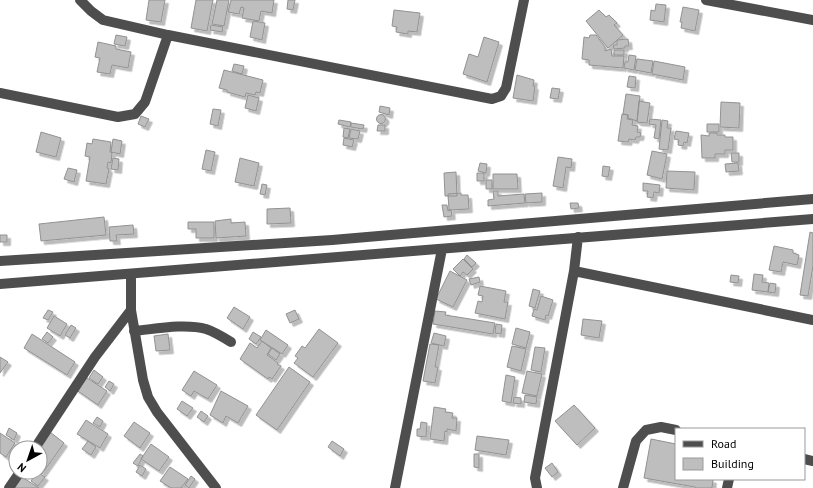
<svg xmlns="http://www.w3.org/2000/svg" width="813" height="488" viewBox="0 0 813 488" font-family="'PT Sans',sans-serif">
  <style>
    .building { fill: #bebebe; stroke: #929292; filter: url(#shadow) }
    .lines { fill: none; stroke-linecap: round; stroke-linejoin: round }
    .minor { stroke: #4e4e4e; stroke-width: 10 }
  </style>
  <defs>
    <filter id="shadow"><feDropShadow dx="3.5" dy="3.5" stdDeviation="0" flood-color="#0004"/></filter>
  </defs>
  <rect width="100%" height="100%" fill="#fff"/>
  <path class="building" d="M149 0H165L161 22 146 20Z
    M196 0H213L207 31 191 28Z
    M217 0H229L224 26 212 24Z
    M231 0H274L272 13 261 11 259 21 242 18 244 8 241 7 239 14 228 12Z
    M288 0H295L293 10 287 9Z
    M656 4 666 5 664 22 650 20 651 10 655 11Z
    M683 7 699 10 695 31 681 28 682 22H680Z
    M394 10 420 13 417 32 408 31V34L396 32 397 27 392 26Z
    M599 10 606 17 609 15 617 23 614 25 623 35 608 48 586 21Z
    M253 21 265 23 262 40 250 37Z
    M211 25 223 27 222 32 210 30Z
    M116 35 127 37 125 46 114 44Z
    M590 35H596L605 47V51L611 49 612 56H624L623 68 589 65V60L582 59 584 37 589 38Z
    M484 37 499 42 487 82 463 74 469 54 478 57Z
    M628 39 629 46H625V48L614 49 613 45H617V40Z
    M98 42 116 46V49L131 52 128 68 112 65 110 74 97 72 100 58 95 57Z
    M614 50H624V55H614Z
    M629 55 636 56 634 70 624 68 625 62H628Z
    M637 59 653 61 651 73 635 70Z
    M654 61 685 67 683 80 652 74Z
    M234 64 244 66 242 74 232 71Z
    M224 70 263 80 260 93 256 92 255 95 246 93 245 97 227 92V90L219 88Z
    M517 75 534 80 533 86H535L533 101 513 98Z
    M629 76 636 77 635 88 627 87Z
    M552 88 560 89 558 99 550 98Z
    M626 94 640 96 637 121 628 118V115L623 114Z
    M248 95 259 98 256 111 245 108Z
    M639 101 650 103 647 123 637 122Z
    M721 102 740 103 739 128 720 127Z
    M380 106 390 108 389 115 379 112Z
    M213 109 221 110 218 126 210 124Z
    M622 114 628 115 627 119 633 120 632 125 638 126 637 132 641 133 640 137H636L635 140 629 139 628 142 618 141Z
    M376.5 119a4.5 4.5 0 1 1 9 0a4.5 4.5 0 1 1-9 0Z
    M141 116 149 119 145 127 138 124Z
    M650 119 661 120 659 139 654 138 656 125 649 124Z
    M339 120 351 122 350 127 338 124Z
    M662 120 668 121 667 128H671L668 150 659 149Z
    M351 123 364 125 363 129 351 127Z
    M707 124H719V132H707Z
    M378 125H385V131H377Z
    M344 128 350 129 348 138 343 137Z
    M351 129 360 131 358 139 349 138Z
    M676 131 689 133 687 143 684 142 683 146 678 145 679 140 674 139Z
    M41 132 61 138 56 157 36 152Z
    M709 133H717V135H725V137H733V150H725V154H715V158H702L701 135 709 136Z
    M344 138 354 140 352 147 343 145Z
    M93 139 111 142 110 152 112 153 111 163 108 162 107 168 109 169 106 184 86 181 90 157 85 156 87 143 92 144Z
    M113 139 122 141 120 154 111 152Z
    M206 150 215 152 211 171 202 169Z
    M652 151 667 154 662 179 647 175Z
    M731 153H739V162H732Z
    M558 157 572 159 571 168 566 167 563 188 553 186Z
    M113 158 119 159 118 170 111 169Z
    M240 158 259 163 254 186 235 182Z
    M480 163 487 164 486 173 478 171Z
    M738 163 739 171 726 172 725 164Z
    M603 166 610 167 608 177 602 176Z
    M68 168 77 170 74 182 64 179Z
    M667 171 695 172 694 190 666 188Z
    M456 172 457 196H445L444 173Z
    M477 173H484V181H477Z
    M493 174H517L518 189H493Z
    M486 180H492V189H486Z
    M643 183 660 185 659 193 654 192 653 198 647 197 648 191H643Z
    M262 184 267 185 265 195 260 194Z
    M493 191H498V196L524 194 525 203 488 206V200L494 199Z
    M461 193V195H468L469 209 449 210 448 194Z
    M542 193V202L526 203 525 194Z
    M570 203H578L579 208 571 209Z
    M442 205H447L448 211 451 210 452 216 444 217Z
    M290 208 291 223 267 224V209Z
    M104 217 106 235 41 241 39 224Z
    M231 219V223L245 222 246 236 216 238 215 221Z
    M188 222H214V238H196V229H188Z
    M133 225 134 234 116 235 117 241H110L109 227Z
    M810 232 813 233V266L808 296 800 295Z
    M0 235H7V242H0Z
    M774 246 793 250V253L799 255 797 265 783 262 781 272 769 270Z
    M467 255 476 263 472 267 464 259Z
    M463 259 473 269 467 275 463 272 460 276 453 269Z
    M450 271 467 280 453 307 436 299Z
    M754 274 763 275 762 282 769 283 768 292 752 290Z
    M731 275 739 276 738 283 730 282Z
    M479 277 480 282 471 285 469 279Z
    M770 283 776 284 775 293 768 292Z
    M480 286 506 291 504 302H508L505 319 475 313 478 301 482 302 483 296 478 295Z
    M533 289 540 291 535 308 529 306Z
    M541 296 553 300 548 316 546 315 545 320 532 316 534 309 537 310Z
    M234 307 250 317 243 329 227 318Z
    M48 310 53 312 48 320 43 318Z
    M295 310 299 319 290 323 286 314Z
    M435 311 446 312 445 315 495 323 493 334 433 324Z
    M54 316 67 324 60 336 47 328Z
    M583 319 602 321 599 338 581 335Z
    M496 324 502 325 501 334 495 333Z
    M71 325 76 328 70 338 65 335Z
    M516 328 530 332 526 348 512 344Z
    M319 329 338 343 313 377 294 363 298 358 295 356 302 346 305 348Z
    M266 330 288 345 282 354 260 340Z
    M47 332 53 337 48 343 42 339Z
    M253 332 261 337 256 344 249 339Z
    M434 333 446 336 444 346 431 343Z
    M32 334 75 362 67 375 24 348Z
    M168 334 170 350 156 351 154 336Z
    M262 341 271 348 267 355 278 363 277 364 281 366 272 379 269 377 268 379 240 359 250 343 257 348Z
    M430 344 439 345 435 367H438L435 383 423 381Z
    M512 346 526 349 521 371 507 367Z
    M535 347 545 348 541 372 531 370Z
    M272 348 280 354 276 360 268 354Z
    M0 357 8 362 0 373Z
    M289 367 310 382 277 430 256 415Z
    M94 370 103 377 98 384 89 378Z
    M194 371 217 385 208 399 194 391 191 396 182 390Z
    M527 371 542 374 537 396 522 393Z
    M506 375 515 377 511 403 502 401Z
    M84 376 107 391 98 405 75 389Z
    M109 381 114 384 110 391 105 387Z
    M221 391 248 406 238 423 226 416 223 423 210 415Z
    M525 395 537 397 536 404 524 402Z
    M514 397 521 398V404L513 403Z
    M182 401 193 408 187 416 177 409Z
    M574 405 595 428 577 445 555 421Z
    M434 407 446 409 445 412 453 413 452 418H457L456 431 447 429V432L445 431 444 441 430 439Z
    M201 411 208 416 204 422 197 417Z
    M97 417 103 421 100 427 93 423Z
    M86 420 108 434 100 448 77 434Z
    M134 422 150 433 140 448 124 436Z
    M421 422 427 423 426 437 417 436V429H420Z
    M9 428 17 433 14 440 6 435Z
    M50 432 64 443 42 474 38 472H40V448Z
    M0 433 15 443 6 457 0 453Z
    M477 436 509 440 506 455 475 450Z
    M651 439 676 444V479H710L713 480 712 488H695V487L644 478Z
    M88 441 96 447 91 455 82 449Z
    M332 441 344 449 340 456 328 447Z
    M151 444 169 457 159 471 141 459Z
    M140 454 143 456 138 466 133 463Z
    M474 454H479V468L474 467Z
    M552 463 558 472 552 477 545 468Z
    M140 465 146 469 142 476 136 472Z
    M170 467 188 479 181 488H171L160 481Z
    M37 472 45 477 38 486 31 481Z
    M19 475 39 488H11Z
    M191 476 195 479 189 488 185 485Z"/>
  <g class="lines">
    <path class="minor" d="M80 0 91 11 103 20 168 35
      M706 0 813 20
      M0 93 118 117 135 114 145 102 168 35 492 99 501 96 506 88 524 0
      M578 237 574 271 813 320
      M0 261 332 240 813 199
      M131 275V310L143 380 148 397 157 412 216 488
      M0 284 813 219
      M134 331C155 329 185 323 206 329 215 332 223 337 231 342
      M35 448 95 357 131 310
      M804 459 813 461
      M9 488 20 472
      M395 488 442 249
      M537 488 535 478 574 271
      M623 488 636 441 646 430 661 427 676 430
      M727 488 729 479"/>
  </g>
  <rect x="675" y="428" width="130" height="52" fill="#ffffff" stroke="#999999"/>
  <rect x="683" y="441" width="20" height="6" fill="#4e4e4e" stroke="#999999"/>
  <text x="711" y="448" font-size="12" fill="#000000">Road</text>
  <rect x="683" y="458" width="20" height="12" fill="#bebebe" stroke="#999999"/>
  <text x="711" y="468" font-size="12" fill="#000000">Building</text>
  <g transform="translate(28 460) rotate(220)"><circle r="19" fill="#ffffff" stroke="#999999"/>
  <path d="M0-3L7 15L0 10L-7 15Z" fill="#000000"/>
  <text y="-6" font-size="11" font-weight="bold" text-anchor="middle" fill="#000000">N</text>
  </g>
</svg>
